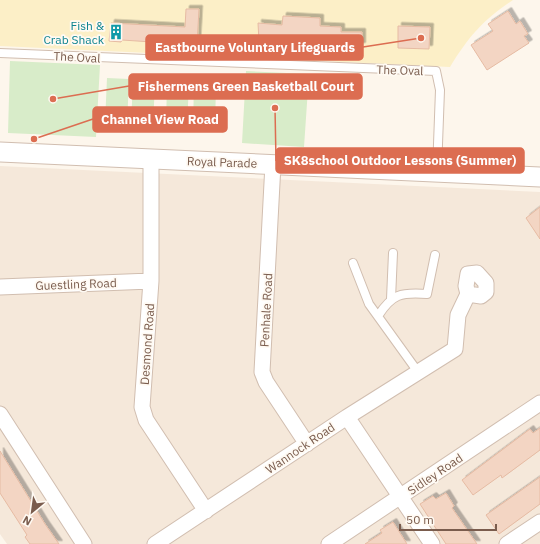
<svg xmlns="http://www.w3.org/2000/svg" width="540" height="544" viewBox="0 0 540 544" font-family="'IBM Plex Sans',sans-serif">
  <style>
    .residential { fill: #f5e8da }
    .green { fill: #d8ecc9 }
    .sand { fill: #fcefc7 }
    .building { fill: #f3d5c3; stroke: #e6bba3; filter: url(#shadow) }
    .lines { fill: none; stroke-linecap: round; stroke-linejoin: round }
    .service-casing { stroke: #d1beb0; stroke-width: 10 }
    .minor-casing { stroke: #d1beb0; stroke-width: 17 }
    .tertiary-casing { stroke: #d1beb0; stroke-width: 21 }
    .service { stroke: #fff; stroke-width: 8 }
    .minor { stroke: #fff; stroke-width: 15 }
    .tertiary { stroke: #fff; stroke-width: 19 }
    .labels { text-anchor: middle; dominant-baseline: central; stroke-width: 3.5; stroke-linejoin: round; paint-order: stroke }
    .culture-label { font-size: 12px; fill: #0d838f; stroke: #fffaf3; text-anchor: end }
    .street-label { font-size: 12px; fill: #7a5c4d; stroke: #fffaf3 }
    .leader { fill: none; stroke: #dc6d51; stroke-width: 1.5 }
    .callout-dot { fill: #dc6d51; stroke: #fffaf3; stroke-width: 1.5 }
    .callout { fill: #dc6d51; stroke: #dc6d51; stroke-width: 1.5 }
    .callout-label { font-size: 13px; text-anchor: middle; font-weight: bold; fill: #fff }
  </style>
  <defs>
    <filter id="shadow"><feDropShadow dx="3.5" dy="-3.5" stdDeviation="0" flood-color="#0004"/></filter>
  </defs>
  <rect width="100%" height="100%" fill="#fdf6ec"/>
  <path class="residential" d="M0 166 540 192V544H7L0 534Z"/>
  <path class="green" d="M10 61 100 65 96 137 8 133Z
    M246 71 309 74 304 147 242 143Z
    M107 78 129 79 127 125 105 123Z
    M133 79 155 81 153 127 131 125Z
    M167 81 189 82 187 128 166 127Z
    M194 82 216 83 215 129 193 128Z"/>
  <path class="sand" d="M0 0H513C483 20 469 36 450 67L0 46Z"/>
  <path class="building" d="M186 9H199L197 45 122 40 121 42 109 41 111 23 185 27Z
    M508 11 516 24 520 21 528 34 524 36 529 43 487 70 471 45 493 31 488 24Z
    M283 16 320 18V26L341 27V32H362V46H343V53L319 51 318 54 281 52 282 43 259 42 258 23 282 25Z
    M398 26 430 27 429 49 398 48Z
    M540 207V239L526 218Z
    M540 428V450L502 478 501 475 473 495 462 480 530 429 533 433Z
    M0 451 45 524 59 544H30L25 537 27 535 0 493Z
    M540 477V504L499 534 486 515Z
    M446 493 454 506 452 508 477 544H446L420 504 433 496 436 499Z
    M393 522 407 544H365L382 533 380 530Z"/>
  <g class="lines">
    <g class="service-casing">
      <path id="service" d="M0 53 436 71 440 90 437 171
        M353 263 369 304 418 372
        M391 299 393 253
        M378 316C392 294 401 292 427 294L435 255"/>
    </g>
    <g class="minor-casing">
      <path id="minor" d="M151 159V281L142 407 146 420 206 511
        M273 164 262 372 266 382 307 444
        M0 287 151 281
        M0 414 84 544
        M347 417 432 544
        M155 544 347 417 455 349 458 315 468 294 481 296 486 292V283L477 273 468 274 466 286 468 294
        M329 544 540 403
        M507 544 540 522"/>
    </g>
    <g class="tertiary-casing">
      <path id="tertiary" d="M0 152 540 177"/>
    </g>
    <use href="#service" class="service"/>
    <use href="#minor" class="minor"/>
    <use href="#tertiary" class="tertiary"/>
  </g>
  <defs>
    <g id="building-bare" transform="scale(1.2)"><path d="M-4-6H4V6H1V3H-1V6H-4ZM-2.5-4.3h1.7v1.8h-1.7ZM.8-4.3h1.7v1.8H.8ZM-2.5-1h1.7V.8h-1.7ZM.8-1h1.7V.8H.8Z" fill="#0f9aa8" stroke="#fffaf3" stroke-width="2.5" paint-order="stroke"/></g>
  </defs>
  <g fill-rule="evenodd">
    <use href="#building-bare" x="116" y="32"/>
  </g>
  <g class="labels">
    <g class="culture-label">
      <text x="104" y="25">Fish &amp;<tspan x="104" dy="14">Crab Shack</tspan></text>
    </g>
    <g class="street-label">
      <text transform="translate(77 57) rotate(3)">The Oval</text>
      <text transform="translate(400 70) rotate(2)">The Oval</text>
      <text transform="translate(222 162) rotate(2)">Royal Parade</text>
      <text transform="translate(76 284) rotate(-2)">Guestling Road</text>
      <text transform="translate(266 310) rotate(-87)">Penhale Road</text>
      <text transform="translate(147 344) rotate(-86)">Desmond Road</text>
      <text transform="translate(300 448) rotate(-34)">Wannock Road</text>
      <text transform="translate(435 474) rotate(-34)">Sidley Road</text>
    </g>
  </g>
  <path class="leader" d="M421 38L363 47M53 99L129 86M34 139L93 119M275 108L276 161"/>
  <g class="callout-dot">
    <circle cx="421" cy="38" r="4"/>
    <circle cx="53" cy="99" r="4"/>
    <circle cx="34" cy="139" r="4"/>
    <circle cx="275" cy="108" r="4"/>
  </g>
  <g class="callout">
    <rect x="146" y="35" width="217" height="25" rx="4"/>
    <rect x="129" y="74" width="233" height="25" rx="4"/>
    <rect x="93" y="107" width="134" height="25" rx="4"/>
    <rect x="276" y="148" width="248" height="25" rx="4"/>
  </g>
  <g class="callout-label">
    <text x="255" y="52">Eastbourne Voluntary Lifeguards</text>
    <text x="246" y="91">Fishermens Green Basketball Court</text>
    <text x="160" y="124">Channel View Road</text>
    <text x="400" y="165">SK8school Outdoor Lessons (Summer)</text>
  </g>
  <g transform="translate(32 512) rotate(209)" stroke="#fffaf3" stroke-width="3" paint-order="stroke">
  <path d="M0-3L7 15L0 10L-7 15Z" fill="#7a5c4d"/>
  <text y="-6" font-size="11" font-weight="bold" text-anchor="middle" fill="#7a5c4d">N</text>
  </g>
  <path d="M400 524v6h96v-6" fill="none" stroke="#7a5c4d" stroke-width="2"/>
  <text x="406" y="524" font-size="12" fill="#7a5c4d" stroke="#fffaf3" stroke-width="3" paint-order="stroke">50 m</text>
</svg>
